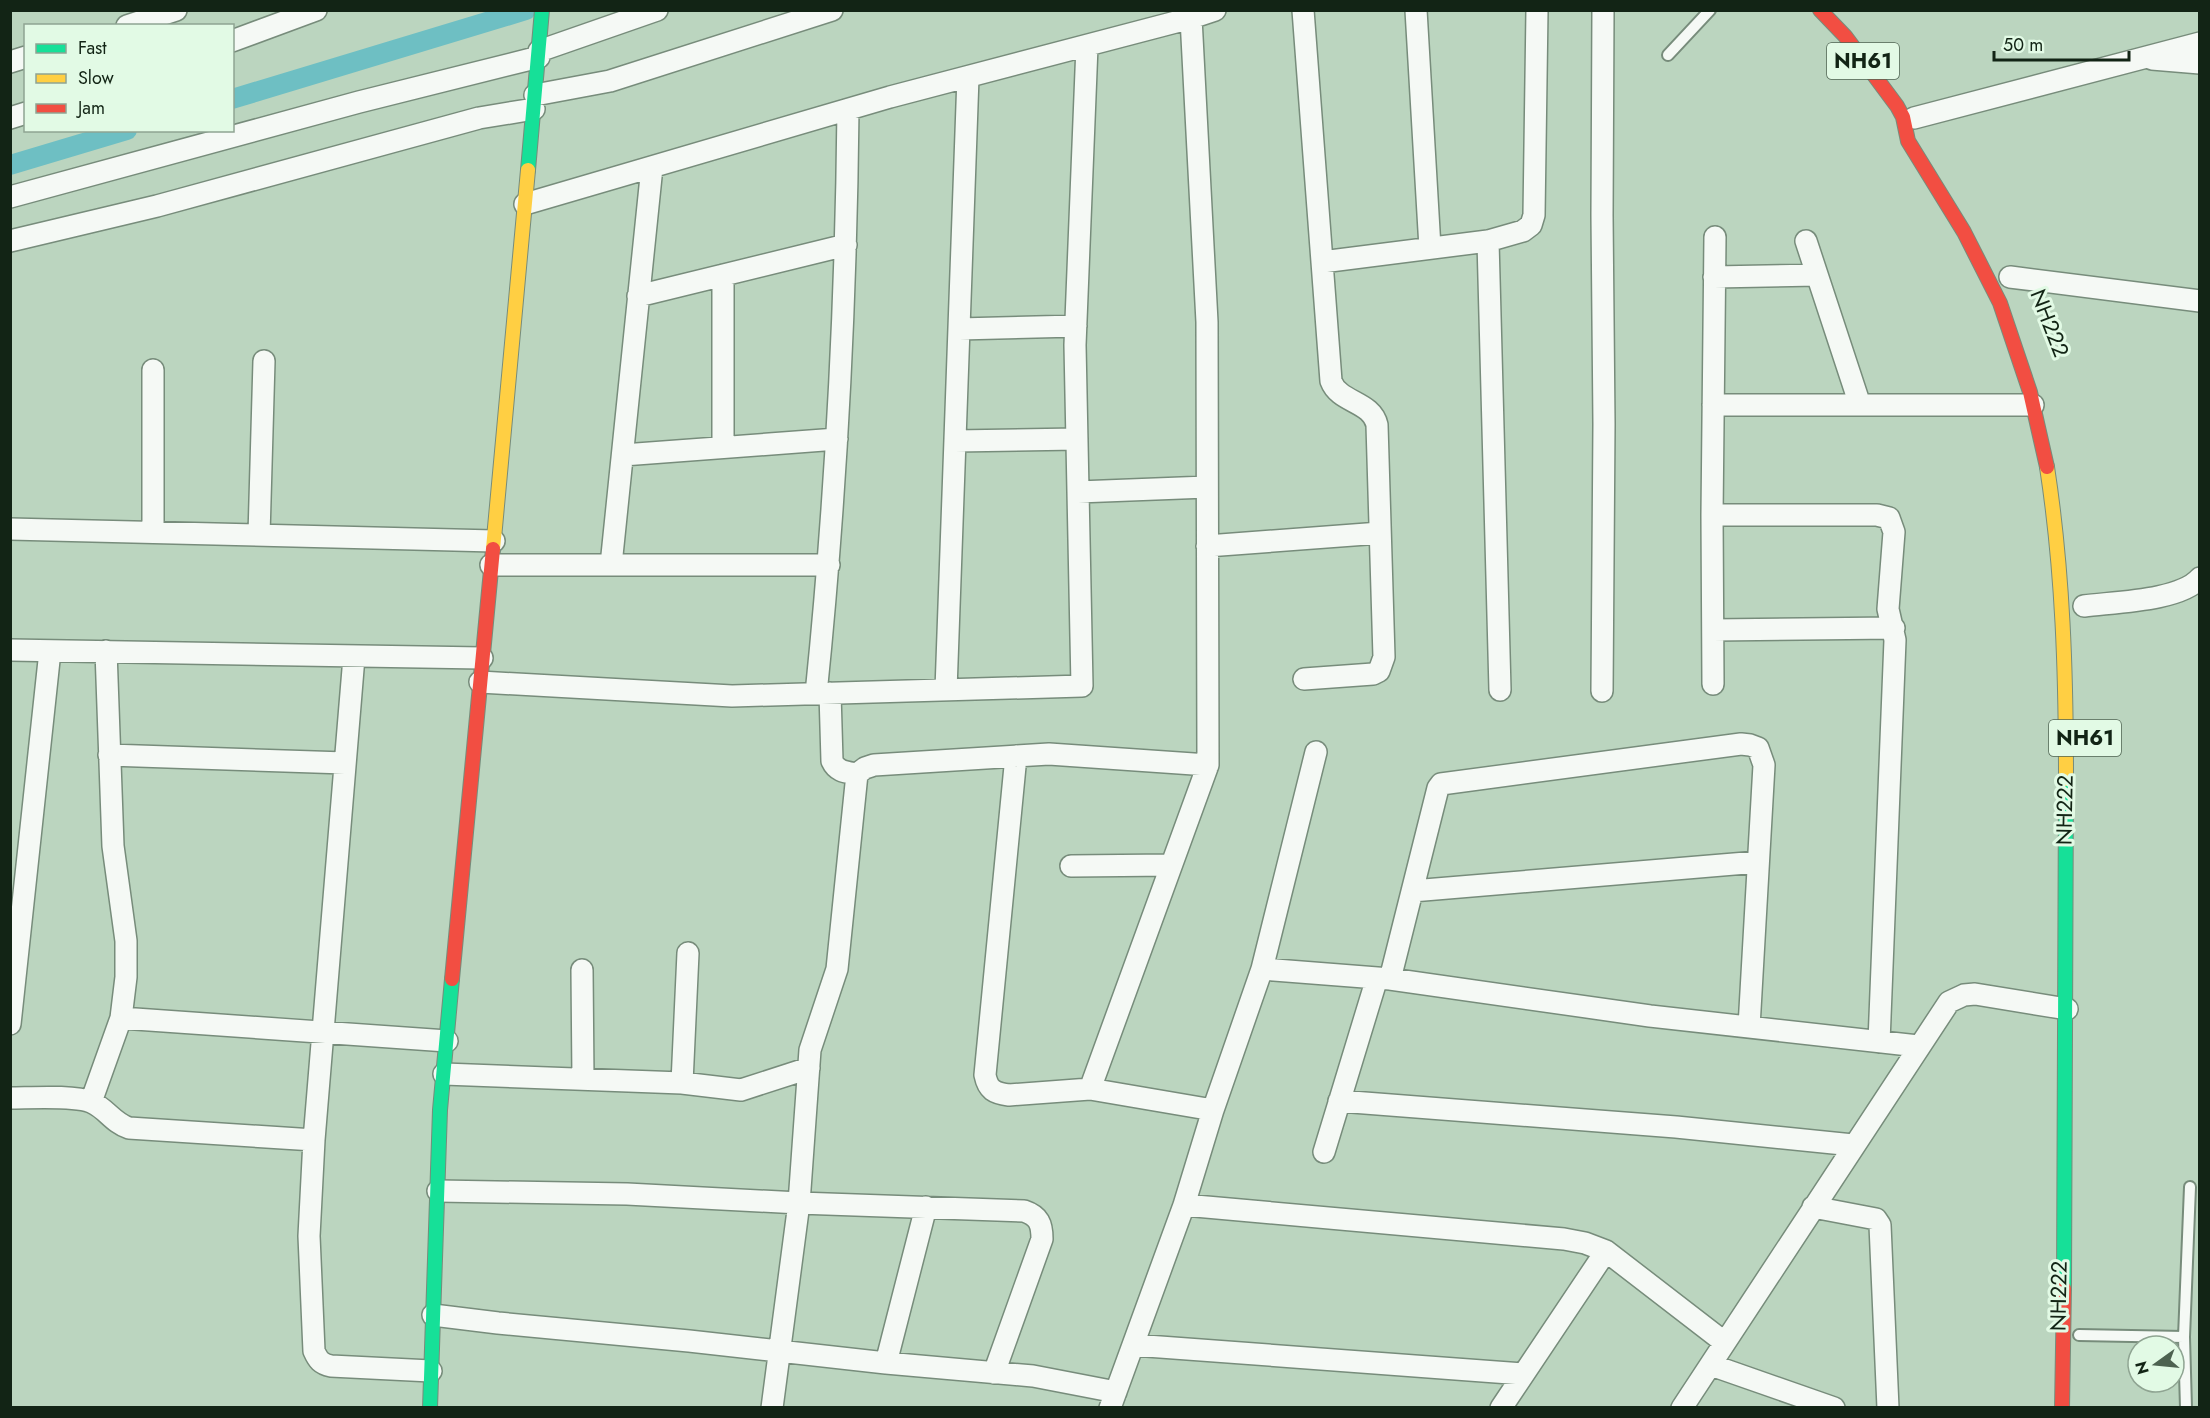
<svg xmlns="http://www.w3.org/2000/svg" width="2210" height="1418" viewBox="0 0 2210 1418" font-family="Jost,sans-serif">
  <style>
    .lines { fill: none; stroke-linecap: round; stroke-linejoin: round }
    .canal { stroke: #6ebfc3; stroke-width: 20 }
    .lane-casing { stroke: #778c7b; stroke-width: 14 }
    .street-casing { stroke: #778c7b; stroke-width: 24 }
    .fast-casing { stroke: #778c7b; stroke-width: 16 }
    .slow-casing { stroke: #778c7b; stroke-width: 16 }
    .jam-casing { stroke: #778c7b; stroke-width: 16 }
    .lane { stroke: #f5f9f5; stroke-width: 10 }
    .street { stroke: #f5f9f5; stroke-width: 21 }
    .fast { stroke: #16e098; stroke-width: 14 }
    .slow { stroke: #ffcf43; stroke-width: 14 }
    .jam { stroke: #f24e42; stroke-width: 14 }
    .labels { text-anchor: middle; dominant-baseline: central; stroke-width: 6; stroke-linejoin: round; paint-order: stroke }
    .shield { fill: #e2fae5; stroke: #506453; stroke-width: 1.5 }
    .shield-label { font-size: 21px; font-weight: bold; fill: #122415 }
    .street-label { font-size: 22px; fill: #122415; stroke: #e2fae5 }
  </style>
  <rect width="100%" height="100%" fill="#bbd5bf"/>
  <g class="lines">
    <path class="canal" d="M232 99 526 10
      M10 165 127 130"/>
    <g class="lane-casing">
      <path id="lane" d="M1668 55 1710 10
        M2079 1335 2184 1337
        M2186 1408 2184 1337 2190 1187"/>
    </g>
    <g class="street-casing">
      <path id="street" d="M1303 10 1331 381C1339 403 1372 401 1377 425L1384 657 1379 671 1373 674 1304 679
        M1416 10 1430 248
        M127 26 176 10
        M232 41 316 10
        M539 51 657 10
        M2152 59 2200 63
        M10 62 26 57
        M535 95 610 81 832 10
        M10 118 26 113
        M1914 118 2200 43
        M10 197 359 102 539 57
        M525 204 890 97 1191 18
        M10 241 157 206 479 118 534 109
        M1488 241 1500 690
        M1806 241 1860 405
        M1322 262 1488 241 1523 231 1531 225 1534 215 1537 10
        M1714 277 1817 275
        M2010 277 2200 301
        M638 296 846 245
        M959 329 1076 326
        M1713 405H2033
        M955 441 1077 439
        M723 447V275
        M623 455 837 439
        M1078 492 1207 487
        M1712 515H1877L1889 518 1894 532 1888 609 1895 640 1879 1042
        M10 529 494 541
        M153 532V370
        M259 535 264 361
        M1207 546 1380 533
        M491 565H829
        M611 565 652 167
        M2084 606C2114 602 2180 601 2200 578
        M1713 630 1894 628
        M10 650 482 658
        M354 657 314 1140 309 1236 314 1351C318 1360 321 1364 331 1366L431 1371
        M480 682 732 696 1082 686 1075 345 1087 46
        M1713 684 1712 515 1715 237
        M946 690 968 77
        M1602 691 1604 424 1602 215 1603 10
        M830 693 832 761C837 772 846 772 857 774
        M816 694C836 499 846 305 848 110
        M109 755 345 763
        M1016 756 985 1075C988 1090 994 1093 1009 1095L1090 1089
        M1071 866 1171 865
        M1412 891 1758 862
        M1262 969 1316 752
        M582 970 583 1079
        M1390 979 1438 788 1441 784 1741 744 1750 745 1758 748 1764 765 1749 1027
        M121 1018 447 1041
        M10 1024 50 651
        M444 1074 682 1083 741 1090 809 1068
        M682 1083 688 953
        M10 1098C30 1098 74 1095 91 1102 106 1108 113 1123 129 1128L314 1140
        M1339 1101 1676 1127 1853 1145
        M91 1102 121 1018 126 977V941L113 846 106 651
        M1213 1110 1090 1089 1208 765 1207 322 1191 18 1215 10
        M1324 1152 1377 978
        M438 1191 627 1194 799 1203 1024 1211C1039 1216 1042 1224 1042 1239L994 1373
        M1184 1205 1564 1239 1585 1243 1606 1251 1724 1342
        M1813 1207 1876 1219 1880 1225 1888 1408
        M433 1315 498 1323 689 1341 886 1363 1033 1376 1116 1392
        M1133 1345 1523 1374
        M886 1363 926 1207
        M1711 1365 1834 1408
        M772 1408 799 1203 810 1050 837 969 857 774 865 768 874 765 1049 754 1208 765
        M1110 1408 1184 1205 1213 1110 1262 969 1390 979 1650 1016 1918 1046
        M1501 1408 1606 1251
        M1682 1408 1949 1002 1964 995 1975 994 2067 1009"/>
    </g>
    <g class="fast-casing">
      <path id="fast" d="M528 170 542 10
        M2064 1288 2066 779
        M430 1408 440 1110 452 979"/>
    </g>
    <g class="slow-casing">
      <path id="slow" d="M2047 467C2063 571 2066 674 2066 779
        M493 549 528 170"/>
    </g>
    <g class="jam-casing">
      <path id="jam" d="M1820 10 1845 36 1897 106 1903 117 1908 141 1964 232 2000 303 2030 392 2047 467
        M452 979 493 549
        M2062 1408 2064 1288"/>
    </g>
    <use href="#lane" class="lane"/>
    <use href="#street" class="street"/>
    <use href="#fast" class="fast"/>
    <use href="#slow" class="slow"/>
    <use href="#jam" class="jam"/>
  </g>
  <g class="labels">
    <g class="shield">
      <rect x="1827" y="43" width="72" height="36" rx="4.5"/>
      <rect x="2049" y="720" width="72" height="36" rx="4.5"/>
    </g>
    <g class="shield-label">
      <text x="1863" y="61">NH61</text>
      <text x="2085" y="738">NH61</text>
    </g>
    <g class="street-label">
      <text transform="translate(2050 323) rotate(69)">NH222</text>
      <text transform="translate(2064 810) rotate(-89)">NH222</text>
      <text transform="translate(2058 1296) rotate(-89)">NH222</text>
    </g>
  </g>
  <rect width="2210" height="1418" fill="none" stroke="#122415" stroke-width="24"/>
  <rect x="24" y="24" width="210" height="108" fill="#e2fae5" stroke="#8fa492" stroke-width="1.5"/>
  <rect x="36" y="44" width="30" height="9" fill="#16e098" stroke="#8fa492" stroke-width="1.5"/>
  <text x="78" y="54" font-size="18" fill="#122415">Fast</text>
  <rect x="36" y="74" width="30" height="9" fill="#ffcf43" stroke="#8fa492" stroke-width="1.5"/>
  <text x="78" y="84" font-size="18" fill="#122415">Slow</text>
  <rect x="36" y="104" width="30" height="9" fill="#f24e42" stroke="#8fa492" stroke-width="1.5"/>
  <text x="78" y="114" font-size="18" fill="#122415">Jam</text>
  <g transform="translate(2156 1364) rotate(255)"><circle r="28" fill="#e2fae5" stroke="#8fa492" stroke-width="1.5"/>
  <path d="M0-4.5L10 22L0 15L-10 22Z" fill="#4d6250"/>
  <text y="-9" font-size="16" font-weight="bold" text-anchor="middle" fill="#122415">N</text>
  </g>
  <path d="M1994 51v9h135v-9" fill="none" stroke="#122415" stroke-width="3"/>
  <text x="2003" y="51" font-size="18" fill="#122415" stroke="#e2fae5" stroke-width="4.5" paint-order="stroke">50 m</text>
</svg>
